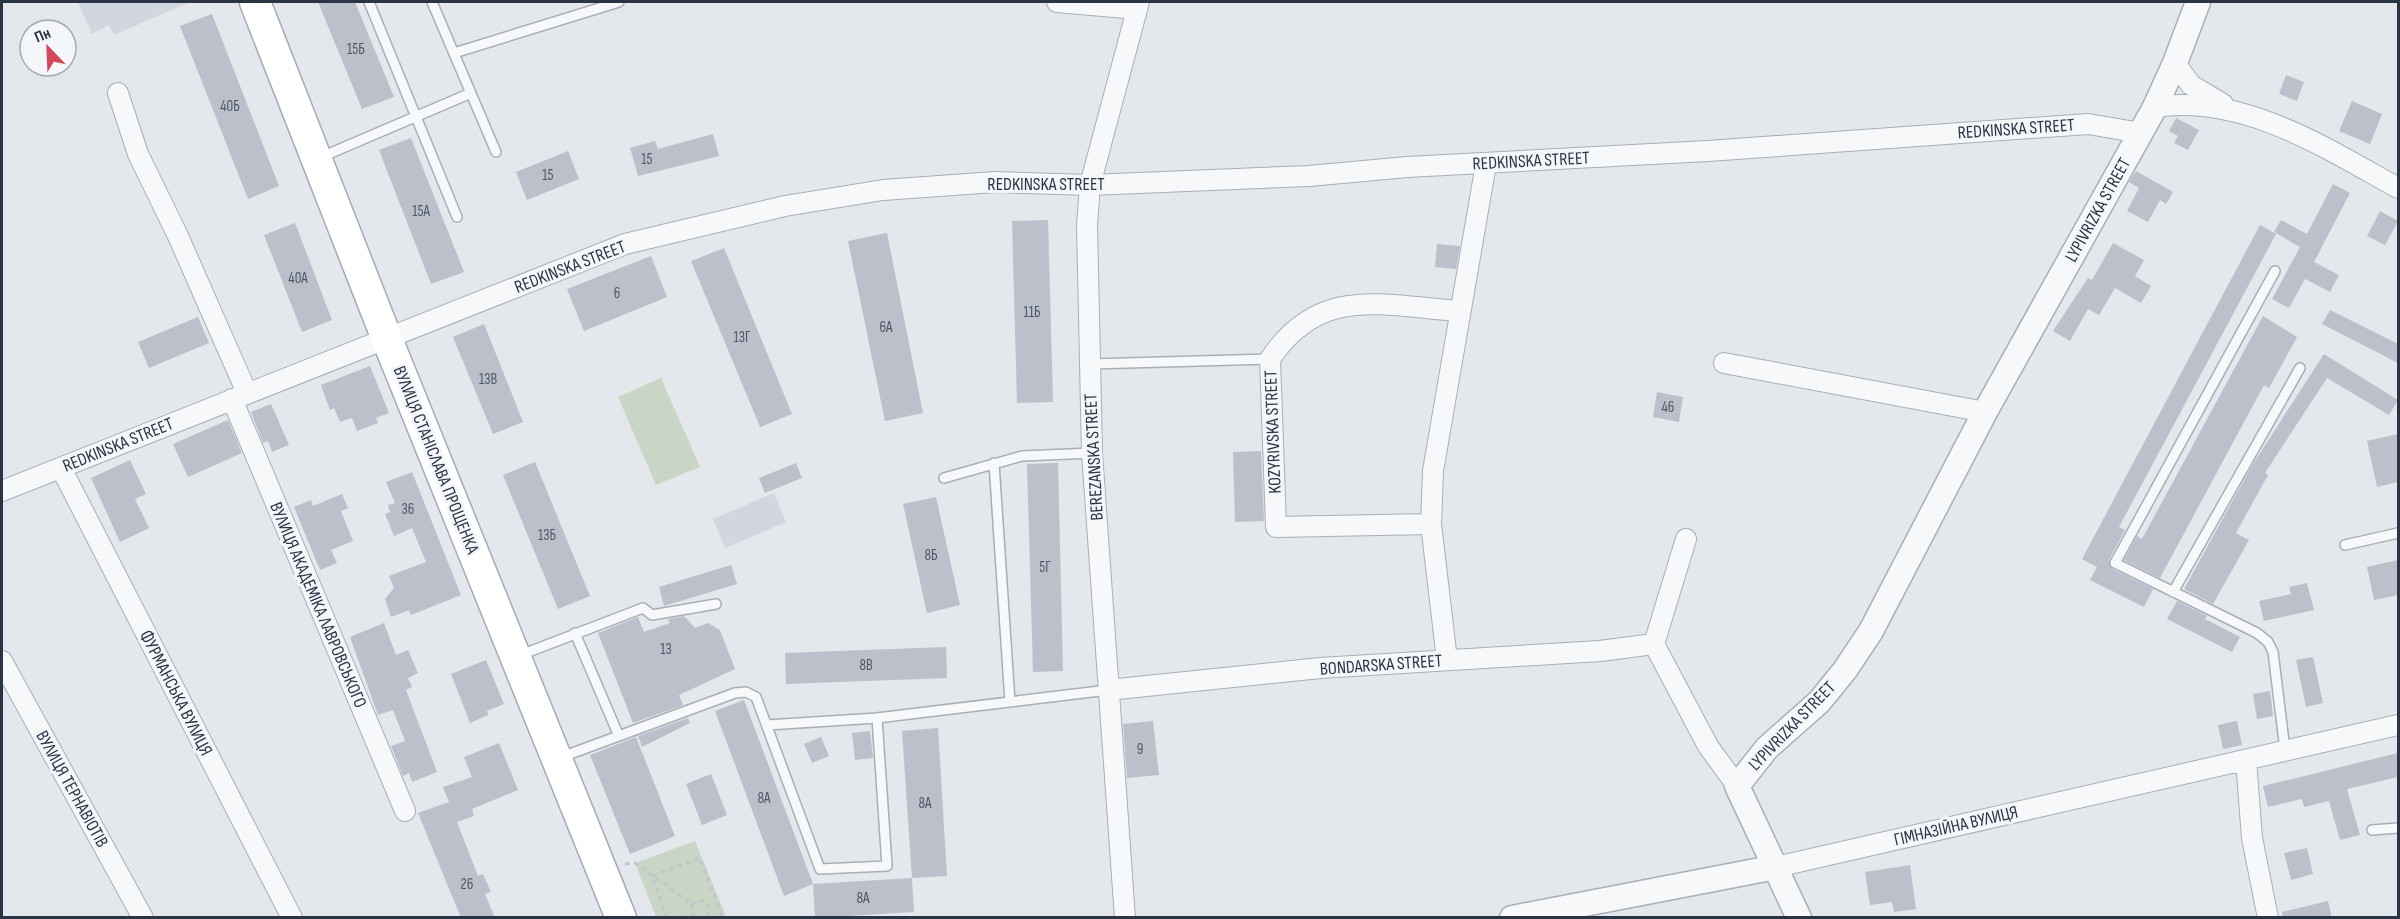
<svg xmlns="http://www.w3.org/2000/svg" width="2400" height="919" viewBox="0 0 2400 919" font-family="'Sofia Sans Condensed',sans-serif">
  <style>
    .built { fill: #d2d6de }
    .green { fill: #c9d6c5 }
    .building { fill: #bbc0ca }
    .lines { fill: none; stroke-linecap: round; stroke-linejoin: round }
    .service-casing { stroke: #a9aeb7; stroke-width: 12 }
    .minor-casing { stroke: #a9aeb7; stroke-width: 22 }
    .tertiary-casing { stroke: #a9aeb7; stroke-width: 27 }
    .primary-casing { stroke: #a3abb8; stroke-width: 33 }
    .path { stroke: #c2c5cb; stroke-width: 3; stroke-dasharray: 4.5 4.5; stroke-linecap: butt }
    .service { stroke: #f7f8fa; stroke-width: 9 }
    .minor { stroke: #f7f8fa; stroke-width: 20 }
    .tertiary { stroke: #f7f8fa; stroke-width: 24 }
    .primary { stroke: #fff; stroke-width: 30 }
    .labels { text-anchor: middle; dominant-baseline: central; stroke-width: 6; stroke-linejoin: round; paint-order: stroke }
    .number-label { font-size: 15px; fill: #4f5766 }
    .street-label { font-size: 18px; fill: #2b3445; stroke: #f4f6f9 }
  </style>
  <rect width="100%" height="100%" fill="#e4e7ec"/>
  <path class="built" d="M78 2H190L114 35 109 25 92 34Z
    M774 493 786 522 725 548 713 519Z"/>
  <path class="green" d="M661 378 700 467 656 485 618 397Z
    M695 841 726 917H656L635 863Z"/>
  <path class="building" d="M318 2H355L394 97 362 109Z
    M212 14 279 186 248 199 180 26Z
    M2286 75 2304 82 2297 101 2279 94Z
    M2352 101 2382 114 2370 144 2339 131Z
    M2176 118 2199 130 2188 150 2174 143 2178 136 2169 131Z
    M713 134 719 156 638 176 630 148 655 141 658 149Z
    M411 138 464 272 431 284 379 150Z
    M568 151 579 179 527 200 516 172Z
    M2136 171 2173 192 2166 204 2160 200 2148 222 2127 211 2139 188 2129 182Z
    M2333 184 2350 193 2314 262 2339 275 2330 292 2305 279 2289 308 2272 299 2300 247 2274 232 2281 220 2307 234Z
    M2380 211 2398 221 2385 245 2367 236Z
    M1048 220 1053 402 1017 403 1012 221Z
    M295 223 332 320 302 332 264 235Z
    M2260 225 2276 234 2119 527 2125 530 2109 560 2112 569 2153 589 2144 607 2090 580 2097 567 2082 559Z
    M887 233 923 413 885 421 848 241Z
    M2113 243 2144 260 2135 276 2151 286 2141 303 2115 288 2099 315 2088 309 2070 341 2053 331 2088 278 2092 280Z
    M1437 244 1460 246 1456 269 1435 267Z
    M724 248 792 414 760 427 691 261Z
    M651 256 667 297 584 331 567 289Z
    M2330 310 2398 344V363L2322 324Z
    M2263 316 2297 337 2269 388 2264 385 2160 578 2124 560 2137 536 2142 539Z
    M198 317 209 343 149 368 138 342Z
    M484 324 523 422 493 434 453 337Z
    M2324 354 2398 400 2389 415 2327 378 2265 473 2268 475 2236 533 2249 540 2213 604 2184 589 2253 464Z
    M370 366 389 413 376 418 378 423 357 431 352 418 340 422 334 408 330 410 321 385Z
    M1657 392 1683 397 1679 422 1653 417Z
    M271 404 289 445 272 452 268 441 263 443 251 412Z
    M228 420 242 453 188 477 173 444Z
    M2398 434V482L2377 487 2367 441Z
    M1261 451 1264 521 1235 522 1233 452Z
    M130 460 146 494 135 499 149 528 120 542 91 478Z
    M535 462 590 596 558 609 503 475Z
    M796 463 802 478 765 493 759 478Z
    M1058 463 1063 671 1033 672 1027 464Z
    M412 472 461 595 411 615 409 610 391 617 385 599 394 588 389 576 426 562 412 528 394 536 385 514 390 512 388 505 395 503 386 482Z
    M342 494 348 508 341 511 353 541 331 550 337 563 320 570 294 507 311 500 313 506Z
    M936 497 960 605 927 613 903 504Z
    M2398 560V595L2374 600 2367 567Z
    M731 565 737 584 664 606 659 587Z
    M2307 583 2314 610 2264 621 2259 601 2291 594 2289 587Z
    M2177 601 2207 616 2205 619 2240 637 2232 652 2167 619Z
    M684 616 695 628 708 623 720 630 735 669 679 695 683 705 633 723 598 633 638 617 644 632 670 623 668 619Z
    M384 623 396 655 408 650 418 673 408 678 412 687 406 690 437 772 412 782 409 773 403 776 391 746 405 741 393 710 378 715 350 637Z
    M946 647 947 678 786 684 785 653Z
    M2313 657 2323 703 2306 707 2296 660Z
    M486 660 504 704 487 711 488 715 470 723 451 674Z
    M2270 691 2273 716 2257 719 2253 694Z
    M744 700 813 884 784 896 715 711Z
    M688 718 690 723 642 747 638 736Z
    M1153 721 1159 775 1127 778 1123 724Z
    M2237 721 2242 745 2223 749 2218 725Z
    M938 728 947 876 912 878 902 731Z
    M870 731 873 758 855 760 852 733Z
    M636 737 675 836 630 854 590 755Z
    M821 737 829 756 812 763 804 744Z
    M499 743 518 790 472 809 474 816 457 822 478 876 483 874 491 892 485 894 495 918H461L418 813 449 802 443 787 472 777 464 757Z
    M2398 753V777L2347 789 2360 835 2340 840 2329 801 2304 807 2302 799 2268 807 2263 786Z
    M711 774 727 815 702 825 686 784Z
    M2307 848 2313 874 2291 880 2284 853Z
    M1910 865 1916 909 1894 912 1892 902 1870 905 1865 872Z
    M912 878 914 912 815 918 813 884Z
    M2328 901 2332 918H2283L2282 912Z"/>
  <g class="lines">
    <g class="service-casing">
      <path id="service" d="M369 2 457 217
        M432 2 496 152
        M454 53 619 2
        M319 158 471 93
        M2275 271 2115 563 2257 633 2268 642 2273 652 2285 750
        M1090 364 1270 359
        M994 463 1010 702
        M944 478 1022 456 1092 453
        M2345 545 2398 533
        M2173 592 2300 368
        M575 633 618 734
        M518 656 643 608 652 615 716 604
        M767 725 877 718 1108 690
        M559 758 735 693 746 692 756 697 820 869 887 866 877 718
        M2372 830 2398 828"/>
    </g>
    <g class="minor-casing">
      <path id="minor" d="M1057 2 1137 9
        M2175 63 2191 85 2223 104
        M118 93 138 154 178 236 247 393
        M2155 107C2243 94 2324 147 2398 188
        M1724 363 1985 412
        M232 399 405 811
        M61 468 292 918
        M2 491 625 244 785 206 883 190 995 182 1090 185 1309 176 1407 167 1708 151 2088 124 2141 133
        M1431 524 1276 527 1270 359C1320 284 1383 306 1460 311
        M1686 539 1654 644 1708 746 1737 786
        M1447 660 1431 524 1433 471 1486 164
        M2 661 143 918
        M1108 690 1320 668 1600 651 1654 644
        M2246 760 2252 838 2268 918
        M1776 867 2398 725
        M1125 918 1092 453 1087 225 1090 185 1139 2"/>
    </g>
    <g class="tertiary-casing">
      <path id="tertiary" d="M1512 918 1776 867
        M1799 918 1737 786 1767 748 1819 702 1845 670 1871 631 1985 412 2155 107 2175 63 2198 2"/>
    </g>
    <g class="primary-casing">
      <path id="primary" d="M255 2 387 339 621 918"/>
    </g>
    <path class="path" d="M625 864 635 863 692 904
      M692 904 700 900 708 903 709 913 705 918
      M692 904 691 911 696 918
      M667 918 652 876 700 858 723 918
      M682 918 691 914"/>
    <use href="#service" class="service"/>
    <use href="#minor" class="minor"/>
    <use href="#tertiary" class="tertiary"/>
    <use href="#primary" class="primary"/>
  </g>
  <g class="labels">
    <g class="number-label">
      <text x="356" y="49">15Б</text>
      <text x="230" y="106">40Б</text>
      <text x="647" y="159">15</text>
      <text x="548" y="175">15</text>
      <text x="421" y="211">15А</text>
      <text x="298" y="278">40А</text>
      <text x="617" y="293">6</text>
      <text x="1032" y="312">11Б</text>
      <text x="886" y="327">6А</text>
      <text x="742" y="337">13Г</text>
      <text x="488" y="379">13В</text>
      <text x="1668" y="407">46</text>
      <text x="408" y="509">36</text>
      <text x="547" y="535">13Б</text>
      <text x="931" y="555">8Б</text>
      <text x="1045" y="567">5Г</text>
      <text x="666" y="649">13</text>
      <text x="866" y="665">8В</text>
      <text x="1140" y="749">9</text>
      <text x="764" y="798">8А</text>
      <text x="925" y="803">8А</text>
      <text x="467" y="884">26</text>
      <text x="863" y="898">8А</text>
    </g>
    <g class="street-label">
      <text transform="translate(2016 129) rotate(-4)">REDKINSKA STREET</text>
      <text transform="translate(1531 161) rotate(-3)">REDKINSKA STREET</text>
      <text x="1046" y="184">REDKINSKA STREET</text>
      <text transform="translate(2098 210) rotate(-61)">LYPIVRIZKA STREET</text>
      <text transform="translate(570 267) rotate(-21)">REDKINSKA STREET</text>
      <text transform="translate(1273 432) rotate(-92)">KOZYRIVSKA STREET</text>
      <text transform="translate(118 445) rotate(-22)">REDKINSKA STREET</text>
      <text transform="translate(1094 457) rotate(-93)">BEREZANSKA STREET</text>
      <text transform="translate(436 460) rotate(68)">ВУЛИЦЯ СТАНІСЛАВА ПРОЩЕНКА</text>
      <text transform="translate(318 605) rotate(67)">ВУЛИЦЯ АКАДЕМІКА ЛАВРОВСЬКОГО</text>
      <text transform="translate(1381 665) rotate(-4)">BONDARSKA STREET</text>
      <text transform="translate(176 693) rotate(63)">ФУРМАНСЬКА ВУЛИЦЯ</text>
      <text transform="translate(1792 726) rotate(-46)">LYPIVRIZKA STREET</text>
      <text transform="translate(72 789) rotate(61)">ВУЛИЦЯ ТЕРНАВІОТІВ</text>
      <text transform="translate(1956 826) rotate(-13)">ГІМНАЗІЙНА ВУЛИЦЯ</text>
    </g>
  </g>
  <rect width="2400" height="919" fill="none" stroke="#2b3445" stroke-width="6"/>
  <g transform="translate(48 48) rotate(337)"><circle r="28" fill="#f4f6f9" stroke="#a4a8b1" stroke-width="1.5"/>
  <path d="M0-4.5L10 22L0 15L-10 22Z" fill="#d1495b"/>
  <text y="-9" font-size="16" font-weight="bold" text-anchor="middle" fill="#2b3445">Пн</text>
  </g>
</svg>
